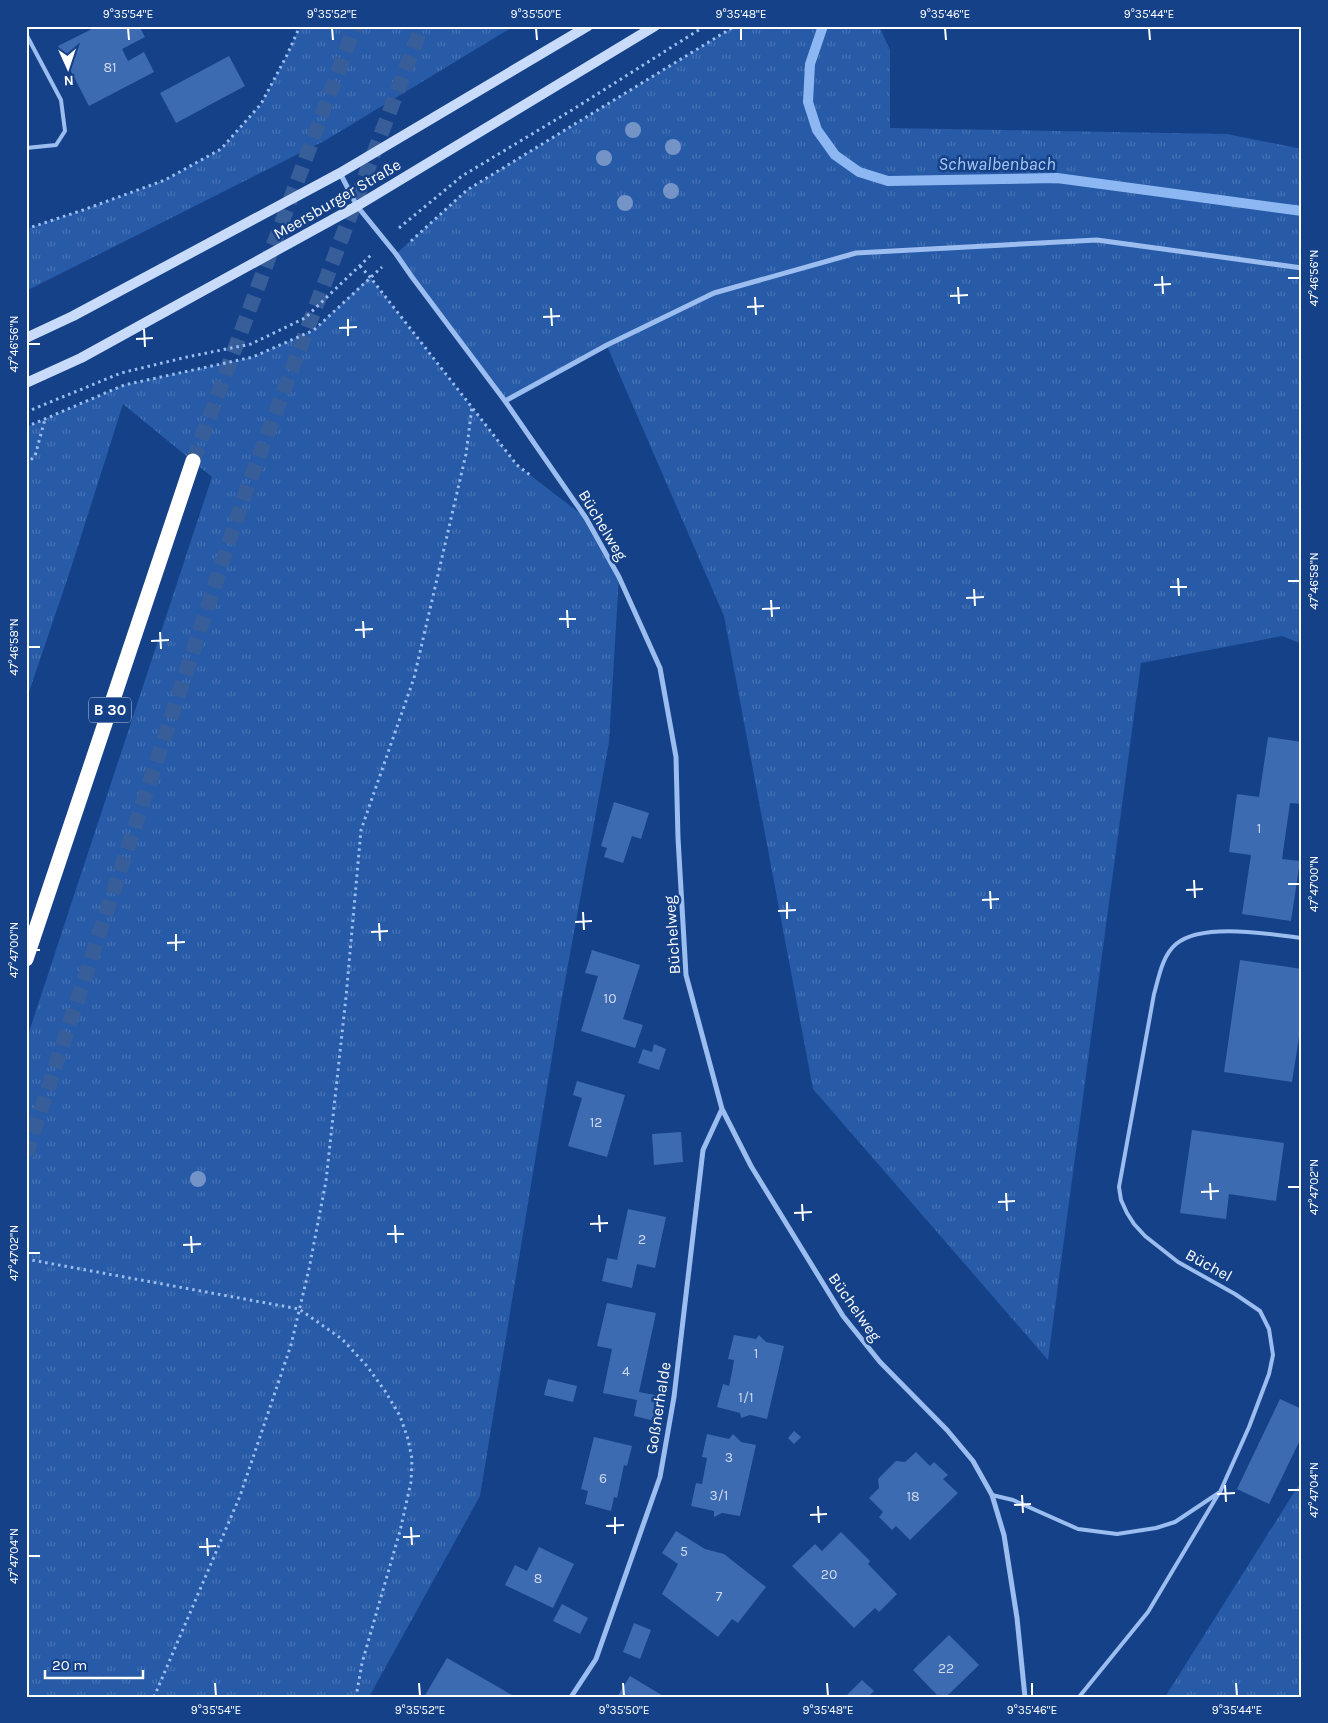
<svg xmlns="http://www.w3.org/2000/svg" width="1328" height="1723" viewBox="0 0 1328 1723" font-family="Karla,sans-serif">
  <style>
    .grass { fill: url(#grass-tufts) }
    .lines { fill: none; stroke-linecap: round; stroke-linejoin: round }
    .stream { stroke: #8db7f2; stroke-width: 10 }
    .building { fill: #3d6bb2 }
    .highway-tunnel { stroke: #385e9a; stroke-width: 15; stroke-dasharray: 15 8; stroke-linecap: butt }
    .path { stroke: #9bbdef; stroke-width: 3; stroke-dasharray: 2.5 4; stroke-linecap: butt }
    .lane { stroke: #9bbdef; stroke-width: 4 }
    .street { stroke: #9bbdef; stroke-width: 5 }
    .secondary { stroke: #c9dbfa; stroke-width: 10 }
    .highway { stroke: #fff; stroke-width: 15 }
    .tree { fill: #7494c7 }
    .ticks { fill: none; stroke: #fff; stroke-width: 2 }
    .labels { text-anchor: middle; dominant-baseline: central; stroke-width: 5; stroke-linejoin: round; paint-order: stroke }
    .number-label { font-size: 14px; fill: #cedaec }
    .shield { fill: #154188; stroke: #b9c6db; stroke-width: 1 }
    .shield-label { font-size: 15px; font-weight: bold; fill: #fff }
    .street-label { font-size: 16px; fill: #fff; stroke: #154188 }
    .water-label { font-size: 18px; font-style: italic; fill: #a7c7f6; stroke: #154188 }
    .neatline { fill: none; stroke: #fff; stroke-width: 2 }
    .ticks-label { font-size: 12px; text-anchor: middle; fill: #fff }
  </style>
  <defs>
    <pattern id="grass-tufts" width="24" height="20" patternUnits="userSpaceOnUse" patternTransform="scale(1.25)"><rect width="24" height="20" fill="#275aa7"/><path d="M3 7l-1-3M5 7V3M7 7l1-3M15 17l-1-3M17 17v-4M19 17l1-3" fill="none" stroke="#4773b4"/></pattern>
  </defs>
  <rect width="100%" height="100%" fill="#154188"/>
  <path class="grass" d="M300 26H514L326 140 26 291V229L83 210 165 180 221 149 261 104 287 55Z
    M735 26H879L890 50V128L1227 134 1302 149V644L1282 636 1141 663 1048 1360 813 1089 724 616 607 346 505 401 396 254 467 190Z
    M370 277 517 465 586 518 619 577 609 742 559 1014 480 1496 369 1697H26V1041L212 477 123 404 71 568 26 701V427L124 385 253 357 314 330Z
    M1302 1480V1697H1165Z"/>
  <g class="lines">
    <path class="stream" d="M823 26 810 64 808 102 817 130 835 155 859 172 888 181 1057 178 1302 211"/>
  </g>
  <path class="building" d="M98 26H139L145 37 122 49 128 61 144 52 154 72 89 106 58 46Z
    M229 56 245 86 176 123 160 93Z
    M1268 737 1302 742V804L1290 803 1282 859 1300 861 1291 921 1242 914 1251 855 1229 852 1237 794 1259 797Z
    M614 802 649 813 641 839 632 836 623 863 604 857 607 848 601 846Z
    M592 950 640 965 623 1019 643 1025 635 1048 581 1031 598 976 585 973Z
    M1240 960 1302 969V1018L1292 1082 1224 1072Z
    M654 1044 666 1049 659 1070 638 1063 643 1049 652 1052Z
    M577 1081 625 1095 607 1157 568 1146 582 1098 573 1095Z
    M1192 1130 1284 1143 1276 1201 1229 1194 1226 1219 1180 1213Z
    M681 1132 683 1162 654 1165 652 1134Z
    M628 1209 666 1217 655 1268 637 1264 632 1288 602 1281 607 1258 617 1260Z
    M607 1303 656 1313 639 1392 660 1396 655 1421 634 1416 637 1400 603 1393 612 1349 597 1346Z
    M734 1335 756 1339 759 1335 766 1342 784 1346 767 1419 750 1415 741 1418 740 1413 717 1407 723 1384 729 1386 732 1372 734 1360 728 1359Z
    M548 1379 577 1386 573 1402 544 1395Z
    M1280 1399 1302 1409V1436L1269 1504 1237 1489Z
    M794 1431 801 1437 794 1444 788 1438Z
    M707 1434 729 1439 733 1434 741 1442 756 1445 740 1516 722 1513 714 1517V1511L691 1506 696 1483 702 1484 707 1458 702 1457Z
    M594 1437 632 1446 627 1466 624 1465 617 1498 614 1497 611 1511 585 1504 588 1491 581 1489Z
    M916 1452 930 1466 934 1462 948 1475 943 1479 958 1493 910 1540 896 1526 892 1530 879 1517 883 1512 869 1498 879 1488 878 1479 896 1461 905 1462Z
    M676 1531 705 1549 724 1554 766 1587 738 1623 732 1619 718 1637 662 1594 678 1564 662 1553Z
    M841 1532 870 1561 868 1564 897 1594 879 1612 875 1608 854 1628 792 1566 815 1544 822 1551Z
    M539 1547 574 1564 553 1608 505 1585 515 1565 527 1571Z
    M562 1604 588 1618 580 1634 553 1621Z
    M634 1623 651 1630 640 1659 623 1652Z
    M949 1635 979 1665 946 1697H939L913 1670Z
    M447 1658 500 1688 515 1697H424Z
    M630 1676 665 1697H617Z
    M862 1680 874 1691 868 1697H845Z"/>
  <g class="lines">
    <path class="highway-tunnel" d="M193 461 355 26
      M26 1155 247 488 422 26"/>
    <path class="path" d="M399 228 462 176 572 110 705 26
      M26 229 83 210 165 180 221 149 261 104 287 55 300 26
      M411 241 467 190 735 26
      M360 266 370 277 517 465 530 475
      M26 412 121 373 187 357 251 344 305 318 371 255
      M26 427 124 385 253 357 314 330 382 267
      M26 464 35 456 45 419
      M26 1259 299 1309 342 1339 367 1366 385 1391 400 1416 408 1439 412 1459 411 1482 400 1531 362 1663 356 1697
      M154 1697 240 1496 291 1345 309 1269 326 1181 346 997 361 830 414 678 466 454 472 407"/>
    <path class="lane" d="M26 34 61 100 65 131 56 145 26 148
      M992 1495 1013 1500 1078 1529 1117 1534 1156 1528 1175 1522 1220 1492 1249 1427 1269 1374 1273 1355 1269 1329 1260 1311 1235 1294 1178 1262 1145 1236 1134 1224 1127 1213 1121 1200 1119 1187 1154 994C1159 977 1162 956 1176 944 1202 922 1269 934 1302 938
      M1079 1697 1148 1612 1219 1493"/>
    <path class="street" d="M340 173 357 206 396 254 412 277 505 401 586 518 619 577 660 668 676 757 678 838 686 975 722 1109 751 1166 843 1316 880 1362 947 1430 973 1461 992 1495 1004 1535 1017 1618 1025 1697
      M505 401 607 345 714 293 856 253 1097 240 1302 268
      M571 1697 596 1659 660 1477 674 1397 703 1150 722 1109"/>
    <path class="secondary" d="M26 338 73 316 340 173 588 26
      M26 383 81 358 357 206 655 26"/>
    <path class="highway" d="M26 959 193 461"/>
  </g>
  <g class="tree">
    <circle cx="633" cy="130" r="8"/>
    <circle cx="673" cy="147" r="8"/>
    <circle cx="604" cy="158" r="8"/>
    <circle cx="671" cy="191" r="8"/>
    <circle cx="625" cy="203" r="8"/>
    <circle cx="198" cy="1179" r="8"/>
  </g>
  <path class="ticks" d="M128 28 129 40M332 28 333 40M536 28 537 40M741 28V40M945 28 946 40M1149 28 1150 40M1162 276 1163 294M1288 278H1300M1154 285 1171 284M958 287 959 304M950 296 968 295M755 297 756 315M747 307 764 306M551 308 552 326M543 317 560 316M348 319V336M339 328 357 327M144 329 145 347M136 339 153 338M28 344H40M1178 578 1179 596M1288 581H1300M1170 587H1187M974 589 975 606M966 598 984 597M771 600 772 617M762 609 780 608M567 610 568 628M559 619H576M363 621 364 638M355 630 373 629M160 632 161 649M151 641 169 640M28 647H40M1194 880 1195 898M1288 884H1300M1186 890 1203 889M990 891 991 909M982 900 999 899M787 902V919M778 911 796 910M583 912 584 930M575 922 592 921M379 923 380 941M371 932 388 931M176 934V951M167 943 185 942M28 950H40M1210 1183 1211 1200M1288 1187H1300M1201 1192 1219 1191M1006 1193 1007 1211M998 1202 1015 1201M802 1204 803 1221M794 1213 812 1212M599 1215 600 1232M590 1224 608 1223M395 1225 396 1243M387 1234H404M191 1236 192 1253M183 1245 201 1244M28 1253H40M1225 1485 1226 1502M1288 1490H1300M1217 1494 1235 1493M1022 1495 1023 1513M1014 1505 1031 1504M818 1506 819 1523M810 1515 827 1514M615 1517V1534M606 1526 624 1525M411 1527 412 1545M403 1537 420 1536M207 1538 208 1556M199 1547 216 1546M28 1556H40M215 1683 216 1696M419 1683 420 1696M623 1683 624 1696M827 1683 828 1696M1032 1683V1696M1236 1683 1237 1696"/>
  <g class="labels">
    <g class="number-label">
      <text x="110" y="67">81</text>
      <text x="1259" y="828">1</text>
      <text x="610" y="998">10</text>
      <text x="596" y="1122">12</text>
      <text x="642" y="1239">2</text>
      <text x="756" y="1353">1</text>
      <text x="626" y="1371">4</text>
      <text x="746" y="1397">1/1</text>
      <text x="729" y="1457">3</text>
      <text x="603" y="1478">6</text>
      <text x="719" y="1495">3/1</text>
      <text x="913" y="1496">18</text>
      <text x="684" y="1551">5</text>
      <text x="829" y="1574">20</text>
      <text x="538" y="1578">8</text>
      <text x="719" y="1596">7</text>
      <text x="946" y="1668">22</text>
    </g>
    <rect class="shield" x="89" y="697.5" width="42" height="25" rx="4"/>
    <g class="shield-label">
      <text x="110" y="710">B 30</text>
    </g>
    <g class="street-label">
      <text transform="translate(337 199) rotate(-30)">Meersburger Straße</text>
      <text transform="translate(603 525) rotate(59)">Büchelweg</text>
      <text transform="translate(672 935) rotate(-94)">Büchelweg</text>
      <text transform="translate(1209 1265) rotate(29)">Büchel</text>
      <text transform="translate(855 1307) rotate(55)">Büchelweg</text>
      <text transform="translate(658 1408) rotate(-81)">Goßnerhalde</text>
    </g>
    <g class="water-label">
      <text x="997" y="164">Schwalbenbach</text>
    </g>
  </g>
  <rect width="1328" height="1723" fill="none" stroke="#154188" stroke-width="55"/>
  <g transform="translate(68 68) rotate(177)" stroke="#154188" stroke-width="4" paint-order="stroke">
  <path d="M0-4L9 19L0 12L-9 19Z" fill="#ffffff"/>
  <text y="-8" font-size="14" font-weight="bold" text-anchor="middle" fill="#ffffff">N</text>
  </g>
  <path d="M45 1670v8h98v-8" fill="none" stroke="#ffffff" stroke-width="2.5"/>
  <text x="52" y="1670" font-size="15" fill="#ffffff" stroke="#154188" stroke-width="4" paint-order="stroke">20 m</text>
  <rect x="28" y="28" width="1272" height="1668" class="neatline"/>
  <g class="ticks-label">
    <text x="128" y="18">9°35'54"E</text>
    <text x="332" y="18">9°35'52"E</text>
    <text x="536" y="18">9°35'50"E</text>
    <text x="741" y="18">9°35'48"E</text>
    <text x="945" y="18">9°35'46"E</text>
    <text x="1149" y="18">9°35'44"E</text>
    <text transform="translate(1314 278) rotate(-90)" y="4">47°46'56"N</text>
    <text transform="translate(14 344) rotate(-90)" y="4">47°46'56"N</text>
    <text transform="translate(1314 581) rotate(-90)" y="4">47°46'58"N</text>
    <text transform="translate(14 647) rotate(-90)" y="4">47°46'58"N</text>
    <text transform="translate(1314 884) rotate(-90)" y="4">47°47'00"N</text>
    <text transform="translate(14 950) rotate(-90)" y="4">47°47'00"N</text>
    <text transform="translate(1314 1187) rotate(-90)" y="4">47°47'02"N</text>
    <text transform="translate(14 1253) rotate(-90)" y="4">47°47'02"N</text>
    <text transform="translate(1314 1490) rotate(-90)" y="4">47°47'04"N</text>
    <text transform="translate(14 1556) rotate(-90)" y="4">47°47'04"N</text>
    <text x="216" y="1714">9°35'54"E</text>
    <text x="420" y="1714">9°35'52"E</text>
    <text x="624" y="1714">9°35'50"E</text>
    <text x="828" y="1714">9°35'48"E</text>
    <text x="1032" y="1714">9°35'46"E</text>
    <text x="1237" y="1714">9°35'44"E</text>
  </g>
</svg>
